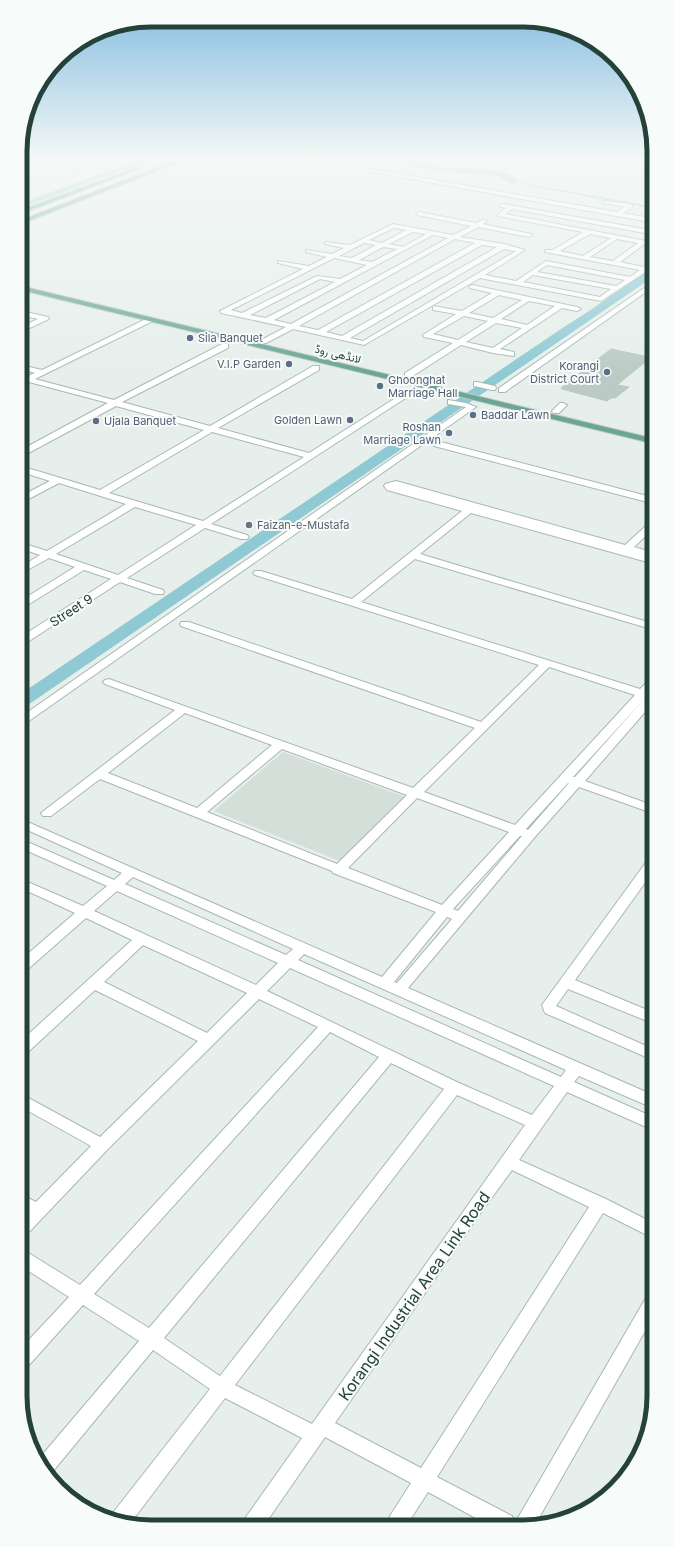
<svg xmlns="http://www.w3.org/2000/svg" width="674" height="1547" viewBox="0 0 674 1547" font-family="Inter,Vazirmatn,sans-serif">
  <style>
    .built { fill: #d4dfda }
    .water { fill: #8ec9d4 }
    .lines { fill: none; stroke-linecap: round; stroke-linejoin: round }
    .river { fill: #8ec9d4; fill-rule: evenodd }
    .building { fill: #bbcac4; stroke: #b8c9c2 }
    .minor-casing { stroke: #a8b8b2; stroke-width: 2 }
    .major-casing { stroke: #c2cac8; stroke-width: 2 }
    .minor { fill: #fff; fill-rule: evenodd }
    .major { fill: #6aa596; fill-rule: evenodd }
    .service-dot { fill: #5c6f8a; stroke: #f7fbf9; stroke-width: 1.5 }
    .worship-dot { fill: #6b7280; stroke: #f7fbf9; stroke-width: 1.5 }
    .labels { text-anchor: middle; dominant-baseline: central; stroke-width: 4; stroke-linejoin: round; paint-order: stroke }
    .far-service-label { font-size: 11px; fill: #4e5e75; stroke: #f7fbf9; text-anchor: start }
    .far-street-label { font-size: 11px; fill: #24423a; stroke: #f7fbf9 }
    .far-worship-label { font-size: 11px; fill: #5b616d; stroke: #f7fbf9; text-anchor: start }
    .street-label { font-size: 13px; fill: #24423a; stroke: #f7fbf9 }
    .near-street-label { font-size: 16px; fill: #24423a; stroke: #f7fbf9 }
    .rim { fill: none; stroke: #24423a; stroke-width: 5 }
  </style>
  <rect width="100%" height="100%" fill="#e6efeb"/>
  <path class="built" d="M283 752 408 798 342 862 214 811Z"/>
  <path class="water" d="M142 159H153L21 208V203Z
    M511 181 650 206V208L536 187Z
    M650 269V279L22 709V693L561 329 592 309Z"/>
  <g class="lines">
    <path class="river" d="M398 159C414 159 427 165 443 167 464 170 504 163 518 181L513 184 497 176 439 172 409 165Z"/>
  </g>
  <path class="building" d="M611 349 649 357 648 358H650L617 385 629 387 615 398H611L607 401 562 389 564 388H561Z"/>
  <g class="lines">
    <g class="minor-casing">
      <path id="minor" d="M84 159H90L85 165 89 168 79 173H75V171L81 168 79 166Z
        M299 159H313L617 212 625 207 603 203V201L630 204 632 205V207L623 213 650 218V222Z
        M503 204 650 230V234L512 209 505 214 646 241V243L620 262 644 267 650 264V269L601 301 480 278 364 345 293 329 266 343H263V339L286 327 221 313 220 311 303 269 278 263V261L309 266 327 257 306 252V250L332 254 344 248 325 244V242L350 245 393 224 453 235 471 226 417 215 416 214 419 212 476 223 484 219 487 221 483 224 531 234 532 235 529 237 478 227 460 237 504 244 525 250 485 275 516 281 546 261 630 277 640 270 545 252V250H553L583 232 498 216V214L506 208 501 207 500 206ZM394 228 406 230 382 243 369 240ZM413 232 426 234 403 247 389 244ZM590 234 611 238 583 256 560 251ZM433 235 448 238 291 324 274 320ZM455 239 475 243 318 330 299 326ZM617 239 638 243 613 261 590 257ZM364 243 376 245 352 258 339 256ZM482 245 497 247 342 336 326 332ZM383 247 397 249 372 262 359 260ZM504 249 516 251 363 341 350 338ZM334 258 367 265 340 279 317 276 242 313 231 310ZM547 265 625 280 616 286 537 272ZM533 275 611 289 600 297 523 282ZM320 279 335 282 266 318 250 315Z
        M650 284V289L505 392H499V388Z
        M472 285 577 307 581 309 577 311 562 308 500 349 514 352V356L493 353 461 345 411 377H405V373L453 343 424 337 423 335 456 314 433 310V306L462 311 492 293 470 288 469 287ZM499 295 522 300 493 318 469 313ZM529 301 555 306 527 325 501 319ZM464 316 488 321 458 340 433 334ZM496 323 522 328 493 348 466 342Z
        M21 311 48 317 49 319 21 332V327L38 319 21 315Z
        M148 318H154L155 320 35 379 114 400 222 344H228V348L122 402 210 426 313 366H319V370L218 428 309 453 408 390H411L415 392 211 524 247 535 249 537 247 539H241L205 528 127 578 163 590 164 592 163 594H155L120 582 26 643 22 644V636L111 579 84 570 26 606 22 607V600L75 567 49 558 22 573V566L40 555 22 549V543L47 551 126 504 59 483 21 503V496L50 481 21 472V466L100 490 204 430 116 406 21 457V450L108 403 29 382 21 383V379L35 373 21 369V365L42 370ZM212 432 304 457 203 521 109 493ZM135 507 196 525 118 575 56 554Z
        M474 382H477L495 386 496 388 495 390H492L474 386Z
        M448 400 466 403 476 407 26 723 22 724V716L466 407 448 404Z
        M560 403H563L567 405 559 413H553L552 411Z
        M437 441 651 497V503L434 446 433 444Z
        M396 481 625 545 648 524 651 523V531L634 547 651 552V563L471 513 420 554 651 623V629L415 559 361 602 640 689 647 682 651 681V690L650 692 651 693V705L585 781 652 805V813L579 787 534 838 408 988 653 1095V1108L579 1076 574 1082 653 1117V1130L567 1092 519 1160 606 1199 653 1223V1238L603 1213 437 1477 512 1516 515 1523H485L428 1492 408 1523H387L390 1516 411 1483 325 1437 265 1524H243L246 1517 302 1438 225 1398 129 1525 111 1517 112 1514 210 1389 153 1350 49 1476 37 1461 139 1341 83 1305 30 1364 24 1366V1345L69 1297 24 1268V1252L30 1254 80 1285 318 1027 259 999 108 1149 30 1231 24 1233V1215L26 1213 24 1211V1196L36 1202 91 1146 23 1108V1095L100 1137 198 1041 95 990 28 1052 23 1053V1039L132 940 86 918 28 969 23 971V958L75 913 23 889V880L83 906 107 886 23 849V840L114 880 122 873 23 828V820L382 977 436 912 333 873 332 871 100 779 51 816H43L41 813 175 710 105 684 103 682 105 680 109 679 413 788 475 728 181 626 180 624 181 622H189L481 722 539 665 255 575 253 573 255 571H261L352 599 462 511 387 490 384 486 385 484ZM549 667 635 695 515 825 424 792ZM645 698 575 777H573ZM185 713 272 745 197 808 108 773ZM282 749 407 795 337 864 207 812ZM568 783H569L528 830 526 829ZM417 798 509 832 442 905 348 868ZM520 836H522L458 911 453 909ZM133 877 293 949 286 955 125 884ZM117 891 278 963 256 985 94 911ZM447 917 452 919 397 983 394 982ZM143 945 247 993 207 1033 104 982ZM304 954 566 1070 561 1077 298 960ZM290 968 554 1086 532 1115 459 1083 267 991ZM330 1032 379 1057 149 1328 94 1294ZM391 1063 444 1089 220 1376 164 1338ZM457 1095 525 1125 312 1424 235 1385ZM512 1170 589 1207 421 1468 335 1423 477 1218Z
        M652 860V873L575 980 652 1012V1023L568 989 556 1006 653 1049V1060L545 1013 542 1005 647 861Z
        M653 1293V1317L536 1523H515L647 1296Z"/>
    </g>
    <g class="major-casing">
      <path id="major" d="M179 159H188L21 224V220Z
        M137 167 142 168 21 214V210Z
        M21 286 651 438V443L21 290Z"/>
    </g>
    <use href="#minor" class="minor"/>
    <use href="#major" class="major"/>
  </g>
  <linearGradient id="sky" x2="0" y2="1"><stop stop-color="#84bce0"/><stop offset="0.42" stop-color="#f4f8f6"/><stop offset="1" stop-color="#f4f8f6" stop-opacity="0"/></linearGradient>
  <rect width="674" height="376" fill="url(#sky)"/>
  <g class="service-dot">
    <circle cx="190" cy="338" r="4"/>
    <circle cx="289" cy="364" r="4"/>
    <circle cx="607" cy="372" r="4"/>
    <circle cx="380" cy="386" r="4"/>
    <circle cx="473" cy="415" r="4"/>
    <circle cx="350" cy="420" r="4"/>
    <circle cx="96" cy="421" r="4"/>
    <circle cx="449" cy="433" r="4"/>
  </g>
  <circle class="worship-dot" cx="249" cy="525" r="4"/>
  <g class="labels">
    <g class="far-service-label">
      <text x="198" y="338">Sila Banquet</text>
      <text x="281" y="364" text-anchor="end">V.I.P Garden</text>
      <text x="599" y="366" text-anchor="end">Korangi<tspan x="599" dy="13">District Court</tspan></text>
      <text x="388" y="380">Ghoonghat<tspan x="388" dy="13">Marriage Hall</tspan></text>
      <text x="481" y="415">Baddar Lawn</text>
      <text x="342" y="420" text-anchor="end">Golden Lawn</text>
      <text x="104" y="421">Ujala Banquet</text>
      <text x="441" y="427" text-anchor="end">Roshan<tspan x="441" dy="13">Marriage Lawn</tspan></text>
    </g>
    <g class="far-street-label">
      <text transform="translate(338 354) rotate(14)">لانڈھی روڈ</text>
    </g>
    <g class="far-worship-label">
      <text x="257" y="525">Faizan-e-Mustafa</text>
    </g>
    <g class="street-label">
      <text transform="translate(71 610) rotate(-33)">Street 9</text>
    </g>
    <g class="near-street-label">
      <text transform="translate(414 1296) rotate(-55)">Korangi Industrial Area Link Road</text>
    </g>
  </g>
  <path d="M0 0H674V1547H0ZM151 27H523A124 124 0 0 1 647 151V1396A124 124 0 0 1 523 1520H151A124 124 0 0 1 27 1396V151A124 124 0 0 1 151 27Z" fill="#f7fbf9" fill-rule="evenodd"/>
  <path class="rim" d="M151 27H523A124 124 0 0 1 647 151V1396A124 124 0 0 1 523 1520H151A124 124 0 0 1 27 1396V151A124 124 0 0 1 151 27Z"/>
</svg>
